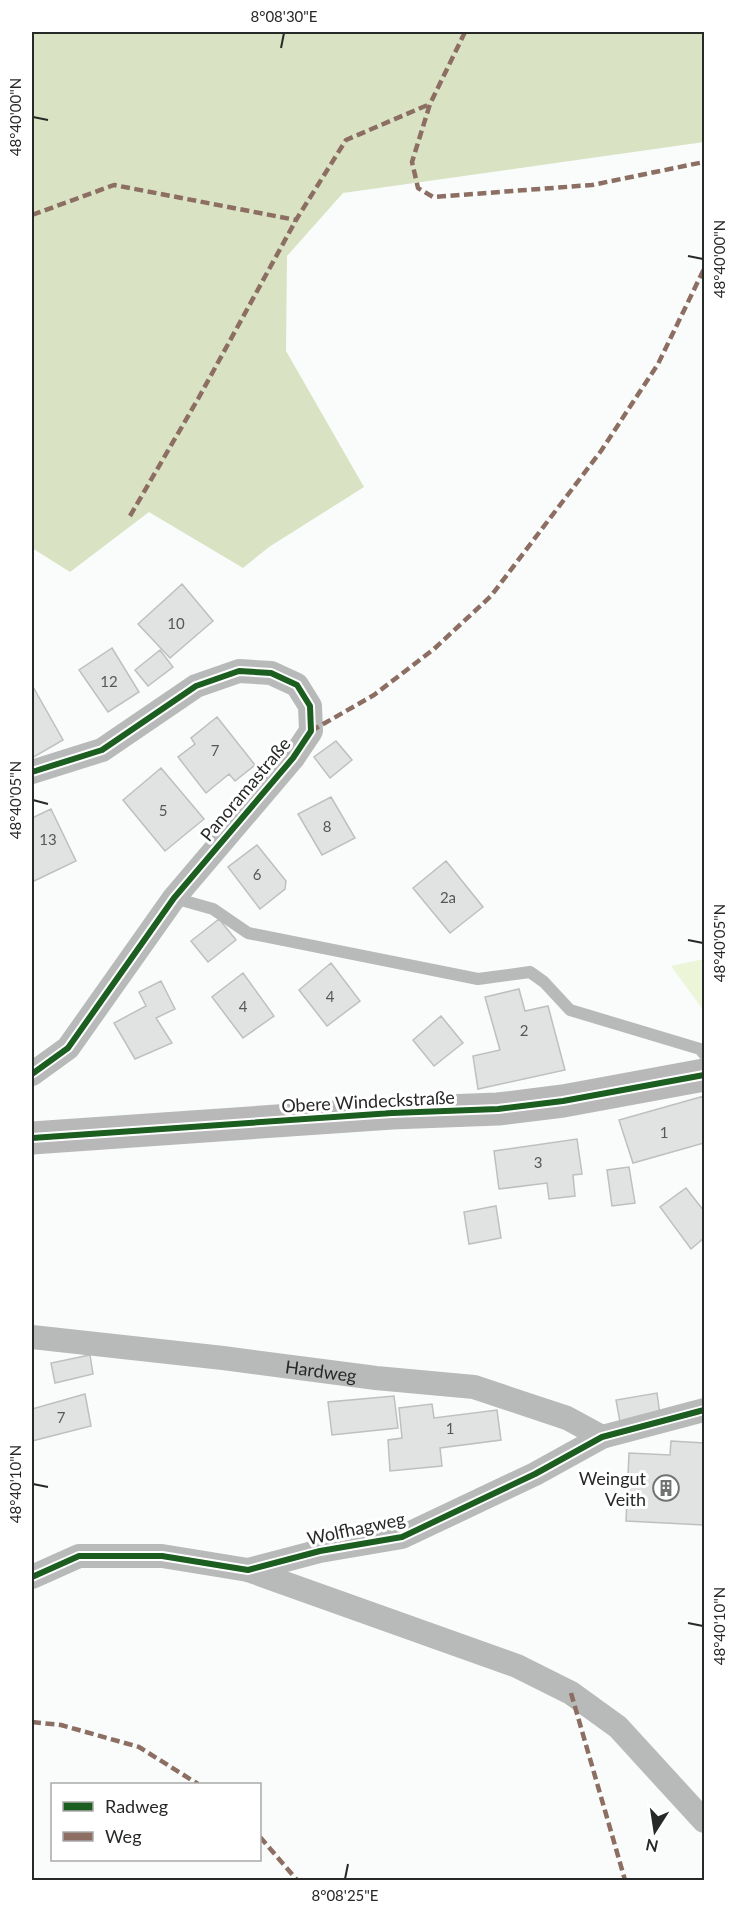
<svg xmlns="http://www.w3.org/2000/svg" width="736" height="1912" viewBox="0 0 736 1912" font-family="Lato,sans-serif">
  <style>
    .green { fill: #ecf5d8 }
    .forest { fill: #d9e2c2 }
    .building { fill: #e1e3e2; stroke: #bebfbe; stroke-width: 1.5 }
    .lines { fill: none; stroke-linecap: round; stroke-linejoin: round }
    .lane { stroke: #b8b9b9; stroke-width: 12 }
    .street { stroke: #b8b9b9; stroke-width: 24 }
    .secondary { stroke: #b8b8b8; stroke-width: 33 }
    .quiet { stroke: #8d6e63; stroke-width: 4.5; stroke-dasharray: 9 4.5; stroke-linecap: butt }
    .cycleway-casing { stroke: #fff; stroke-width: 10 }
    .cycleway { stroke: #1b5e20; stroke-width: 6 }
    .ticks { fill: none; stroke: #272928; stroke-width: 2 }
    .labels { text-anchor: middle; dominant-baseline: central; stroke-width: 6; stroke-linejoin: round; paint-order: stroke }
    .number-label { font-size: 15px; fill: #565858 }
    .street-label { font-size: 18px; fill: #272928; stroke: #fff }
    .poi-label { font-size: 18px; fill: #272928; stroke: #fff; text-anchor: end }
    .neatline { fill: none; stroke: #272928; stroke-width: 2 }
    .ticks-label { font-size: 15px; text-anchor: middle; fill: #272928 }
  </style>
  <rect width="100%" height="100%" fill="#f9fcfb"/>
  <path class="green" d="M704 959V1011L671 966Z"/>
  <path class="forest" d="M32 32H704V142L343 193 287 256 286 351 364 487 269 547 243 568 149 512 70 572 32 548Z"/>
  <path class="building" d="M182 584 213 621 170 658 138 624Z
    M112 648 139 692 108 712 79 670Z
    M160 650 173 667 148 686 135 670Z
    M32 685 63 740 32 758Z
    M217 717 255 765 235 781 229 774 206 793 178 757 195 744 191 738Z
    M336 741 352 760 330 778 314 757Z
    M161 768 204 819 165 851 123 800Z
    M331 797 355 838 322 855 298 814Z
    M51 809 76 861 32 882V818Z
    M257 845 286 881 285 889 260 909 228 867Z
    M446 861 483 907 450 933 413 888Z
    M219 919 236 940 208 962 191 941Z
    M331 963 360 1001 327 1026 299 990Z
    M243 973 274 1016 243 1038 212 997Z
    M161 981 175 1009 156 1018 172 1043 135 1059 114 1023 146 1006 139 992Z
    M519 989 525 1011 548 1006 565 1070 478 1089 473 1056 500 1050 485 997Z
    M441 1016 463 1043 434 1066 413 1040Z
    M704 1096V1143L633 1163 619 1120Z
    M577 1139 582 1174 573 1175 575 1196 549 1199 547 1183 499 1189 494 1151Z
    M629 1167 635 1203 612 1206 607 1170Z
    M686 1188 704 1211V1238L691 1249 660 1207Z
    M496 1206 501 1238 469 1244 464 1212Z
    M90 1355 93 1374 55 1383 51 1363Z
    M657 1393 660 1415 620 1422 616 1400Z
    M85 1394 91 1426 32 1441V1409Z
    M394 1396 398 1428 332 1435 328 1402Z
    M432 1404 434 1418 497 1410 501 1440 440 1448 442 1466 390 1471 388 1440 402 1438 399 1408Z
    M671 1441 704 1443V1525L626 1521 629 1453 670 1455Z"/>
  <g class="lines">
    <path class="lane" d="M174 898 213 909 248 933 478 979 530 972 544 982 570 1010 700 1049 704 1054"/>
    <g class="street">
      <path d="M32 772 102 750 196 686 239 671 271 673 297 685 310 706 311 731 293 758 174 898 68 1048 32 1074"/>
      <path id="s1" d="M32 1337 223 1358 376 1378 474 1387 567 1418 602 1437"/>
      <path d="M248 1570 517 1666 571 1693 618 1727 704 1821"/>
      <path d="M32 1577 79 1556H162L248 1570 320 1551 402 1537 535 1474 602 1437 704 1410"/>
    </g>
    <path class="secondary" d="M32 1138 392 1113 498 1109 563 1101 704 1075"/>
    <path class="quiet" d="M465 32 430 104 412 162 418 188 433 197 592 185 704 162
      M32 215 114 185 296 220
      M130 516 198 399 296 220 346 140 430 104
      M311 731 374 695 434 649 491 596 601 451 658 364 704 269
      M571 1693 625 1880
      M32 1722 61 1725 139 1747 198 1784
      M260 1837 297 1880"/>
    <g class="cycleway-casing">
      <path id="cycleway" d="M32 772 102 750 196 686 239 671 271 673 297 685 310 706 311 731 293 758 174 898 68 1048 32 1074
        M32 1138 392 1113 498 1109 563 1101 704 1075
        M32 1577 79 1556H162L248 1570 320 1551 402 1537 535 1474 602 1437 704 1410"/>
    </g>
    <use href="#cycleway" class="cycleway"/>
  </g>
  <path class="ticks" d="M281 48 284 33M33 117 48 120M688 256 703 259M33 800 48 804M688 940 703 943M33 1484 48 1487M688 1623 703 1626M345 1879 348 1864"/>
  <defs>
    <g id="building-ring" transform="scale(1.35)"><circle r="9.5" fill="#fff" stroke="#707372" stroke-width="1.5"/><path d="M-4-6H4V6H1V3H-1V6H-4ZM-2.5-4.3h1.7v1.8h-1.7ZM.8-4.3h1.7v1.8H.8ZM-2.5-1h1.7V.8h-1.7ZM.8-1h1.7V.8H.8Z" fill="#707372"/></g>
  </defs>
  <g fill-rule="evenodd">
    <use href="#building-ring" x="666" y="1488"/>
  </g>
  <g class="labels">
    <g class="number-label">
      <text x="176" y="623">10</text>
      <text x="109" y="681">12</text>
      <text x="215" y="750">7</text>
      <text x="163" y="810">5</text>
      <text x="327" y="826">8</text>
      <text x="48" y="839">13</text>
      <text x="257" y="874">6</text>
      <text x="448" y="897">2a</text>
      <text x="330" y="996">4</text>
      <text x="243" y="1006">4</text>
      <text x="524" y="1030">2</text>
      <text x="664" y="1132">1</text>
      <text x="538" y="1162">3</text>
      <text x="61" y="1417">7</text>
      <text x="450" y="1428">1</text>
    </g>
    <g class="street-label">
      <text transform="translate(245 789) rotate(-50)">Panoramastraße</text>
      <text transform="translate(368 1101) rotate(-3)">Obere Windeckstraße</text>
      <text stroke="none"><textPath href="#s1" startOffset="291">Hardweg</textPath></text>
      <text transform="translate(356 1528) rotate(-12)">Wolfhagweg</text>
    </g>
    <g class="poi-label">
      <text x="646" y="1478">Weingut<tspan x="646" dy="21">Veith</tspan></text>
    </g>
  </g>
  <rect width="736" height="1912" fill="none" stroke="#ffffff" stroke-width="66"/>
  <rect x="51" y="1783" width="210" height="78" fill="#ffffff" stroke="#a9a9a9" stroke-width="1.5"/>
  <rect x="63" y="1802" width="30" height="9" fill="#1b5e20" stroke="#a9a9a9" stroke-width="1.5"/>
  <text x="105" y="1813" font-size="18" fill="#272928">Radweg</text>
  <rect x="63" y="1832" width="30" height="9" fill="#8d6e63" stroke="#a9a9a9" stroke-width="1.5"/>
  <text x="105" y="1843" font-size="18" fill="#272928">Weg</text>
  <g transform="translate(655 1831) rotate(192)" stroke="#ffffff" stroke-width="4.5" paint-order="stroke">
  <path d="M0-4.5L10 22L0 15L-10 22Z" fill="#272928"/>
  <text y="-9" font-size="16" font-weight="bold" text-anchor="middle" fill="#272928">N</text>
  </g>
  <rect x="33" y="33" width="670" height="1846" class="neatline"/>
  <g class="ticks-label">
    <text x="284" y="22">8°08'30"E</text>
    <text transform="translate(16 117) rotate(-90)" y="5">48°40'00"N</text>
    <text transform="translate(720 259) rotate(-90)" y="5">48°40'00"N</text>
    <text transform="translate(16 800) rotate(-90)" y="5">48°40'05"N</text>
    <text transform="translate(720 943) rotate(-90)" y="5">48°40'05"N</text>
    <text transform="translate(16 1484) rotate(-90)" y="5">48°40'10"N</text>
    <text transform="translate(720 1626) rotate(-90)" y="5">48°40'10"N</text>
    <text x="345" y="1901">8°08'25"E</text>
  </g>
</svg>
